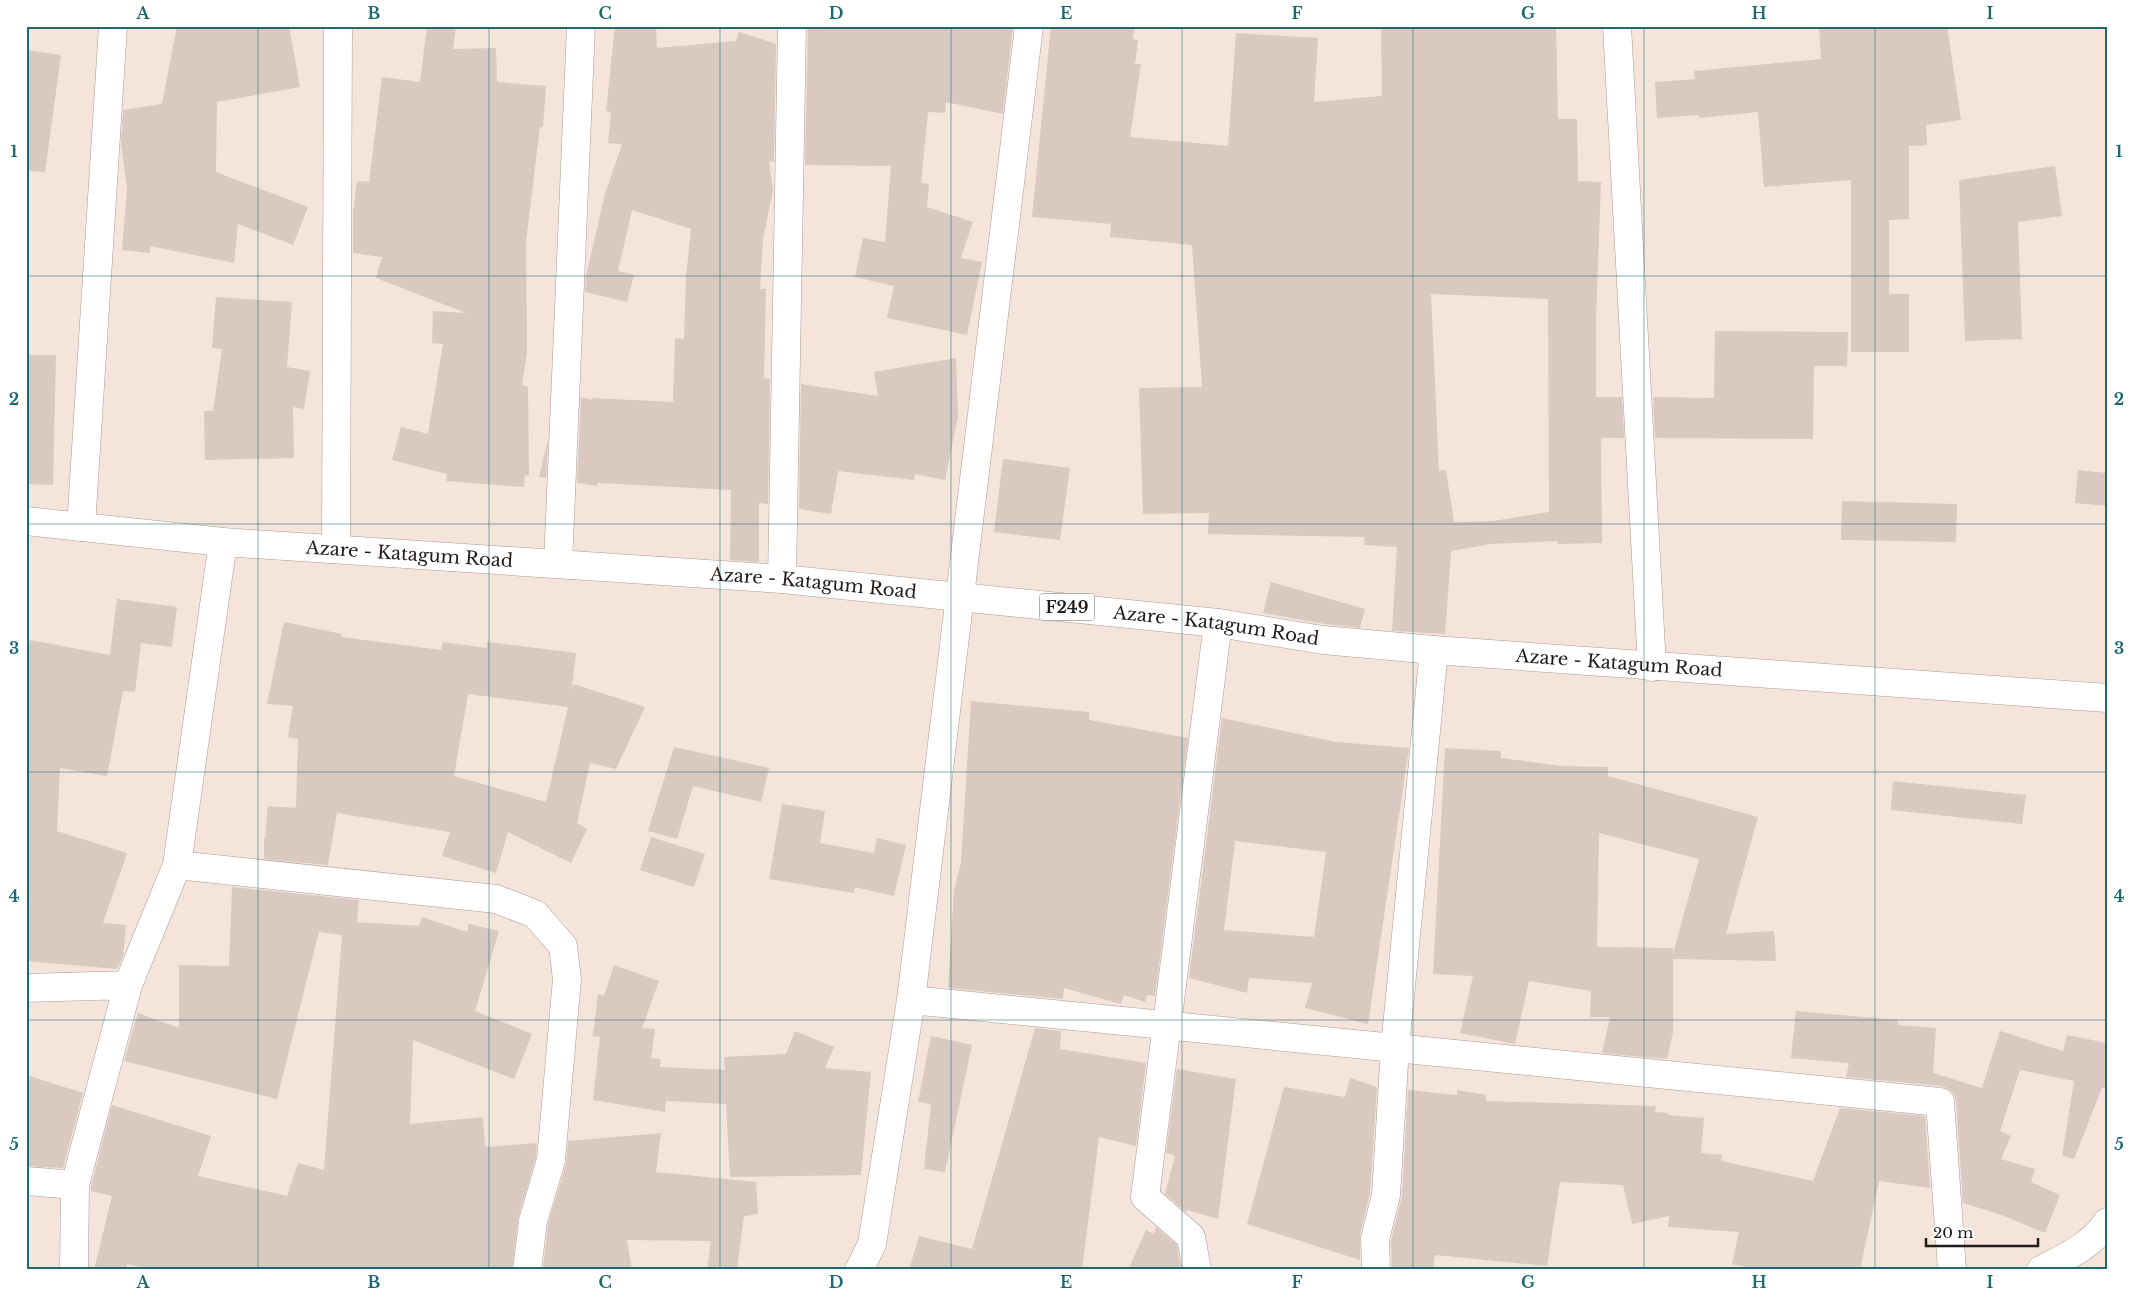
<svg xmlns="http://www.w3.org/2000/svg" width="2133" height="1296" viewBox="0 0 2133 1296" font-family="'Libre Baskerville',serif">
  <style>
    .building { fill: #d9c9c0; fill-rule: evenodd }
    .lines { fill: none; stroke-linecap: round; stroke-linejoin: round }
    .minor-casing { stroke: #ab9c93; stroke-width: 29 }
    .primary-casing { stroke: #ab9c93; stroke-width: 29 }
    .minor { stroke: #fff; stroke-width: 28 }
    .primary { stroke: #fff; stroke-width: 28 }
    .grid { fill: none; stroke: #1d6970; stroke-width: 1; stroke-opacity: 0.55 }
    .labels { text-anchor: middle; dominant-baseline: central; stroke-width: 4; stroke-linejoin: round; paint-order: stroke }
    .shield { fill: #fff; stroke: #64605e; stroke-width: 1 }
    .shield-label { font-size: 16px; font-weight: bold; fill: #221c19 }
    .street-label { font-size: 18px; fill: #221c19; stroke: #fff }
    .neatline { fill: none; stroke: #1d6970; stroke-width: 2 }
    .grid-label { font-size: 16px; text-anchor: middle; font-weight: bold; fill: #1d6970 }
  </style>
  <rect width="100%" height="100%" fill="#f4e4da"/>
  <path class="building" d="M177 26H289L300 87 217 102 216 172 308 207 293 245 238 224 234 263 150 246V253L122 250 127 189 121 143 123 110 162 104Z
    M427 26H456L453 49 496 48 497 82 546 86 543 127H540L526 241 527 353 522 385 528 387 529 476 525 475 524 487 446 481 447 474 392 460 401 427 428 434 443 344 432 343 433 311 466 313 376 278 382 257 353 253V214L357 181 369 182 382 77 420 82Z
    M615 26H656L657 48 736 41 739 32 776 44 774 162 769 161 773 190 763 239 760 289H766L764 378 770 379 768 504 759 503V562L730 560 731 490 598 483V486L577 483 581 397 592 400V398L673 402 675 338 684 339 686 277 691 229 632 210 618 271 634 275 627 302 585 292 586 276 605 194 622 144 608 143 611 112 606 111Z
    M808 26H1013L1003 114 946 102 945 113 928 112 921 183 929 184 927 207 973 222 961 258 982 262 967 335 887 318 894 286 855 277 863 238 885 242 891 166 805 165Z
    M1051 26H1135L1133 39 1138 40 1135 64H1141L1130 137 1228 146 1236 33 1318 38 1314 102 1382 96 1381 26H1556L1558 119H1577L1578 181 1601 182 1596 319V397H1622L1624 438H1601L1602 543 1558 544V541L1490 544 1451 551 1445 634 1396 631H1392L1397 547 1364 545 1365 537 1208 534 1209 513 1143 514 1139 388 1202 387 1192 245 1110 237 1111 224 1032 217ZM1431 294 1548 299 1549 512 1493 521 1454 522 1446 470 1439 471Z
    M1819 26H1947L1961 120 1926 125 1927 145 1909 146V219L1889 220V294H1909V352H1851V180L1764 187 1758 112 1699 118V115L1657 118 1655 82 1695 79 1694 71 1821 59Z
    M26 50 61 55 45 172 26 171Z
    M2055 166 2062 216 2018 222 2022 339 1965 341 1959 180Z
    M216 297 292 302 287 367 310 371 304 409 293 407 294 458 205 460 204 411H213L222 349 212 348Z
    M1715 331 1848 332 1847 366H1814L1813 439 1655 438 1653 397 1714 398Z
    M26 355H56L53 485 26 484Z
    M956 358 958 416 945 480 915 474 914 480 838 471 831 514 799 509 801 384 878 396 874 372Z
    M548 439 546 478 539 477Z
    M1003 459 1070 468 1060 540 994 532Z
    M2078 470 2107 473V506L2075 503Z
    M1842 501 1957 504 1956 542 1841 540Z
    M1271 582 1365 609 1360 628 1325 624 1263 613Z
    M117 599 177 607 172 647 141 643 135 692 123 691 107 776 60 768 57 831 127 853 103 923 126 925 123 956 117 969 26 961V663L30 640 110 655Z
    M284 622 342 634 341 637 441 650 443 642 487 648V642L576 653 571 694 573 684 645 707 616 769 590 763 577 823 587 829 571 863 508 832 496 873 442 856 450 832 337 813 328 865 264 859V838H265L268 806 296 808 298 739 288 737 293 706 267 704ZM468 694 568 707 546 802 454 776Z
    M971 701 1089 712V720L1188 738 1155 996 1147 995 1145 1002 1124 995 1121 1004 1064 988 1063 999 948 988 954 891 961 862Z
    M1222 718 1336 742 1409 748 1368 1024 1305 1008 1312 983 1249 978 1247 993 1189 978ZM1235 841 1326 852 1314 937 1224 930Z
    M674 747 769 768 761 802 693 786 677 839 648 831Z
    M1445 748 1501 751V758L1561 766 1608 767V776L1758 817 1726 934 1774 931 1776 961 1673 959V1032L1667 1059 1602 1053 1610 1017H1590L1591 991 1529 981 1515 1044 1460 1033 1473 976 1433 974ZM1599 833 1699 859 1673 954V948L1597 947Z
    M1893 781 2026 795 2022 824 1891 810Z
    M782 804 825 811 820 843 874 853 877 838 906 845 894 896 855 887 854 893 769 879Z
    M651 837 705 854 694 887 640 870Z
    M232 887 359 900 357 922 419 926 422 917 467 932 469 924 499 931 475 1011 532 1034 514 1079 413 1040 410 1124 483 1117 485 1147 537 1143 536 1157 518 1219 512 1270H153L127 1264 126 1270H94L112 1196 91 1191V1187L112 1105 211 1136 198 1176 287 1196 298 1163 324 1170 342 935 319 932 277 1099 124 1061 138 1013 179 1028V965L229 966Z
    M614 965 659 981 642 1028 655 1029 651 1058 661 1059 660 1067 725 1070 724 1057 786 1054 795 1031 834 1047 825 1068 871 1072 861 1175 730 1177 726 1104 666 1101 665 1112 593 1100 600 1037 593 1036 598 994 604 996Z
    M1796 1011 1898 1020V1025L1936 1028 1933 1073 1982 1088 2000 1031 2063 1051 2067 1035 2107 1043V1088H2102L2074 1159 2062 1156 2074 1081 2020 1070 2000 1131 2011 1136 2001 1159 2035 1169 2031 1182 2060 1195 2045 1233 2002 1215 1963 1203 1956 1101 1954 1094 1949 1089 1942 1086 1846 1077 1849 1063 1791 1058Z
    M1035 1028 1061 1031 1060 1049 1146 1063 1136 1146 1099 1137 1082 1270H909L919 1236 972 1249Z
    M931 1036 972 1045 945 1172 924 1169 931 1104 918 1102Z
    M1177 1069 1236 1079 1218 1219 1187 1210V1213L1165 1194 1175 1156 1166 1153Z
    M26 1075 83 1093 63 1168 26 1166Z
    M1350 1078 1377 1087 1370 1193 1360 1235V1260L1247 1224 1284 1087 1345 1097Z
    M1408 1090 1457 1095V1090L1486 1095V1101L1656 1106 1655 1112 1668 1113V1115L1704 1118 1701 1153 1722 1155 1721 1161 1813 1181 1840 1108 1925 1116 1930 1188 1879 1181 1860 1270H1761L1732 1264 1739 1232 1668 1227 1669 1216 1632 1224 1623 1185 1560 1182 1547 1266 1435 1255 1433 1270H1392L1391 1241 1402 1196Z
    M661 1133 656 1172 756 1182 758 1214 744 1216 737 1270H707L711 1241 627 1240 632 1270H543L548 1224 566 1164 568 1141Z
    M1156 1227 1177 1245 1181 1270H1128L1146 1230 1154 1234Z"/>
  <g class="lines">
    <g class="minor-casing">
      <path id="minor" d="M1617 26 1652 667
        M81 527 113 26
        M336 549 338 26
        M558 564 581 26
        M782 579 792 26
        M177 865 496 899 535 914 563 946 567 979 551 1160 533 1221 527 1270
        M26 988 128 985
        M911 1000 1940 1102 1952 1270
        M26 1181 75 1185
        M74 1270 75 1185 128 985 177 865 223 542
        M859 1270 872 1244 911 1000 1029 26
        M1197 1270 1191 1237 1145 1197 1218 623
        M1376 1270 1375 1239 1386 1195 1395 1047 1434 650
        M2041 1270C2064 1258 2093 1245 2107 1222"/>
    </g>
    <g class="primary-casing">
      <g id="primary">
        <path id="s1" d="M26 521 223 542 782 579 1218 623 1323 640 1434 650 2107 698"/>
      </g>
    </g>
    <use href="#minor" class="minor"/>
    <use href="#primary" class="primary"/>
  </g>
  <path class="grid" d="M258 26V1270M489 26V1270M720 26V1270M951 26V1270M1182 26V1270M1413 26V1270M1644 26V1270M1875 26V1270M26 276H2107M26 524H2107M26 772H2107M26 1020H2107"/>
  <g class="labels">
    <rect class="shield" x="1039.5" y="593.5" width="55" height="27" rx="4"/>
    <g class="shield-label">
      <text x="1067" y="607">F249</text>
    </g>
    <g class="street-label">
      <text stroke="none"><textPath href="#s1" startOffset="385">Azare - Katagum Road</textPath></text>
      <text stroke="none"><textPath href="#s1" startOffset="790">Azare - Katagum Road</textPath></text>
      <text stroke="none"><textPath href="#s1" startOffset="1195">Azare - Katagum Road</textPath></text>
      <text stroke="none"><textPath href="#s1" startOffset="1600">Azare - Katagum Road</textPath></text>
    </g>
  </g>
  <rect width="2133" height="1296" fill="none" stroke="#ffffff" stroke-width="55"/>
  <path d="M1926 1238v8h112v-8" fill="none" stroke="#221c19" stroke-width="2.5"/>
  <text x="1933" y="1238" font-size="15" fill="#221c19" stroke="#ffffff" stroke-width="4" paint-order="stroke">20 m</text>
  <rect x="28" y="28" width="2078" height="1240" class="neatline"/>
  <g class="grid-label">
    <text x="143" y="19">A</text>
    <text x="374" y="19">B</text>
    <text x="605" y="19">C</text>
    <text x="836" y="19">D</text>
    <text x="1066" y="19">E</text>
    <text x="1297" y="19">F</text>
    <text x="1528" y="19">G</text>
    <text x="1759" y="19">H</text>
    <text x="1990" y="19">I</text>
    <text x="14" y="157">1</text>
    <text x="2119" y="157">1</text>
    <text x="14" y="405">2</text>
    <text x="2119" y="405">2</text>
    <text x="14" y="654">3</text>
    <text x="2119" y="654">3</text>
    <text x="14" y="902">4</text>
    <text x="2119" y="902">4</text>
    <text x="14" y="1150">5</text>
    <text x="2119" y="1150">5</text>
    <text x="143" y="1288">A</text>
    <text x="374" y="1288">B</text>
    <text x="605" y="1288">C</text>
    <text x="836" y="1288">D</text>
    <text x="1066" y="1288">E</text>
    <text x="1297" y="1288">F</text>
    <text x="1528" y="1288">G</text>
    <text x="1759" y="1288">H</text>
    <text x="1990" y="1288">I</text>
  </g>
</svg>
